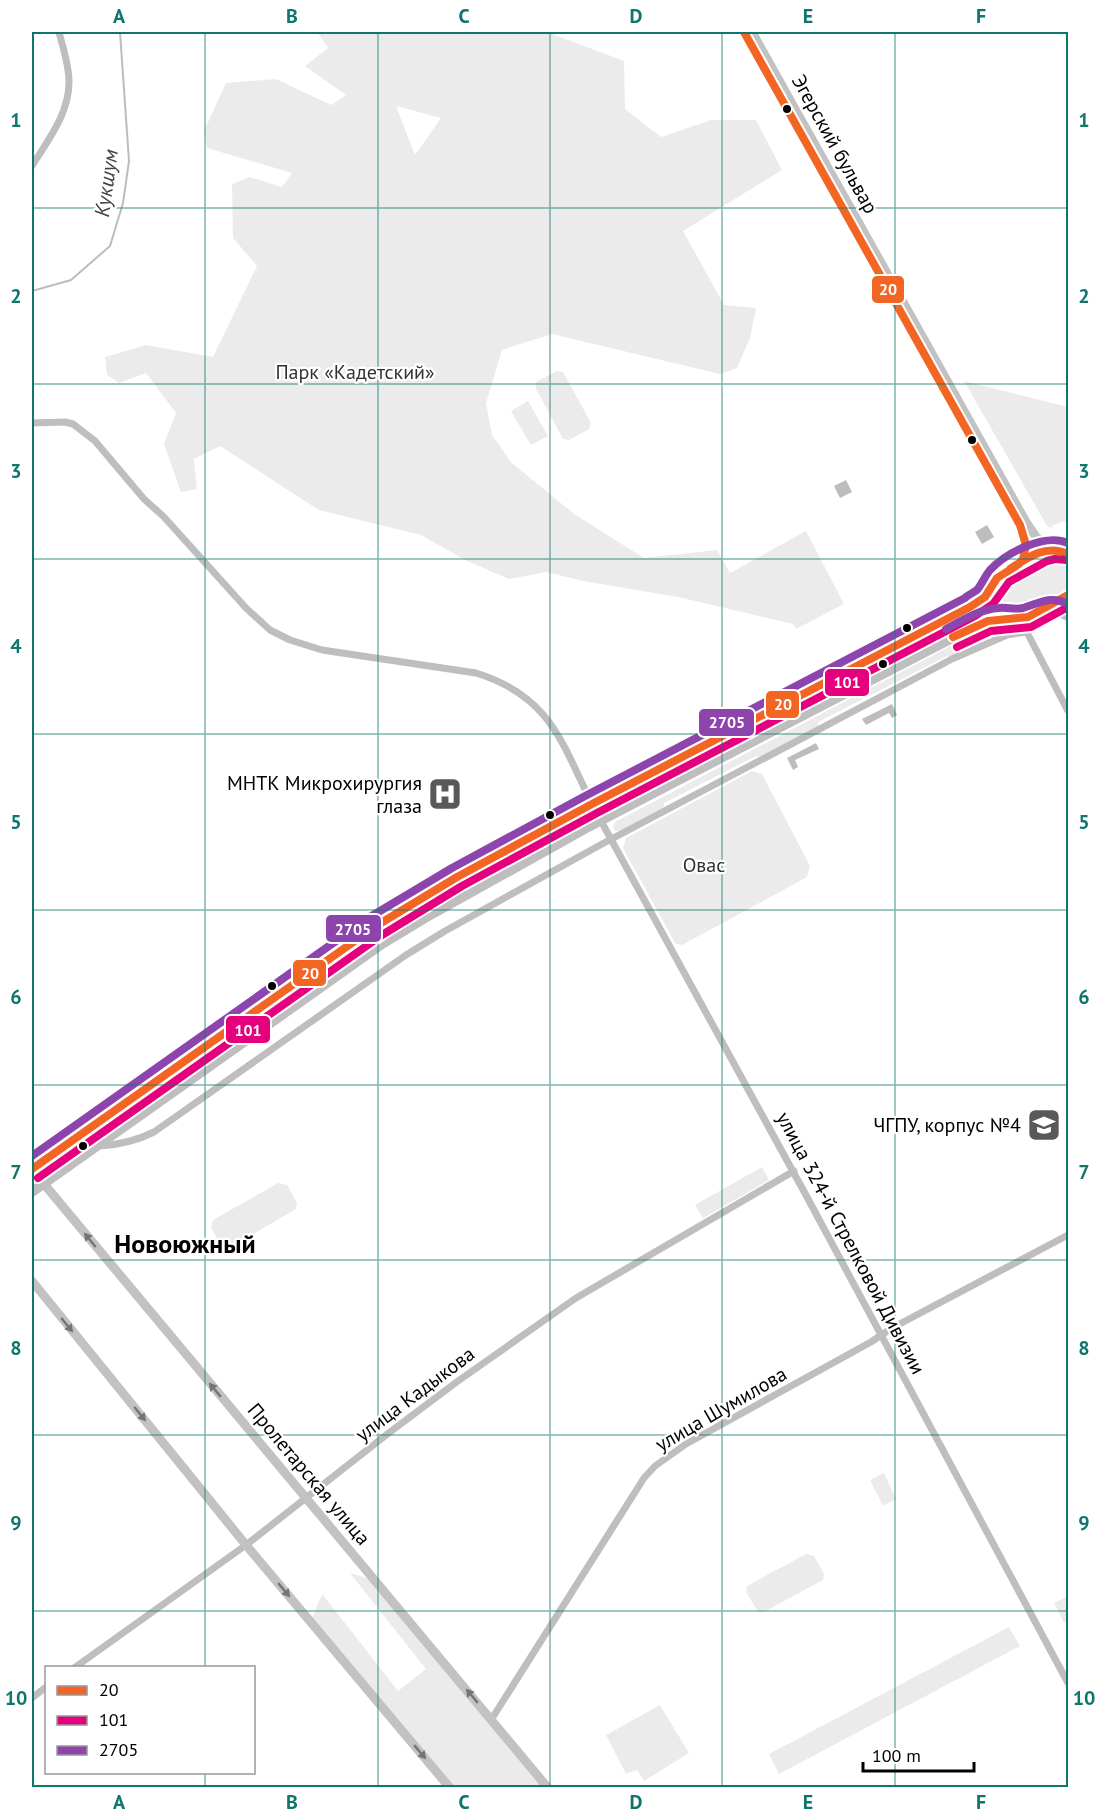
<svg xmlns="http://www.w3.org/2000/svg" width="1100" height="1819" viewBox="0 0 1100 1819" font-family="'PT Sans',sans-serif">
  <style>
    .green { fill: #ebebeb; fill-rule: evenodd }
    .water { fill: #bdbdbd }
    .lines { fill: none; stroke-linecap: round; stroke-linejoin: round }
    .stream { stroke: #bdbdbd; stroke-width: 2 }
    .street { stroke: #bebebe; stroke-width: 7 }
    .secondary { stroke: #c2c2c2; stroke-width: 9 }
    .primary { stroke: #bebebe; stroke-width: 10 }
    .bus-1-casing { stroke: #fff; stroke-width: 12 }
    .bus-2-casing { stroke: #fff; stroke-width: 12 }
    .bus-3-casing { stroke: #fff; stroke-width: 12 }
    .bus-1 { stroke: #f26522; stroke-width: 8 }
    .bus-2 { stroke: #e5007d; stroke-width: 8 }
    .bus-3 { stroke: #8e44ad; stroke-width: 8 }
    .oneway { fill: #747474 }
    .grid { fill: none; stroke: #0f766e; stroke-width: 1.5; stroke-opacity: 0.55 }
    .bus-dot { fill: #000; stroke: #fff; stroke-width: 2 }
    .labels { text-anchor: middle; dominant-baseline: central; stroke-width: 4.5; stroke-linejoin: round; paint-order: stroke }
    .street-label { font-size: 20px; fill: #000; stroke: #fff }
    .park-label { font-size: 20px; fill: #313131; stroke: #fff }
    .poi-label { font-size: 20px; fill: #000; stroke: #fff; text-anchor: end }
    .water-label { font-size: 21px; font-style: italic; fill: #424242; stroke: #fff }
    .district-label { font-size: 26px; font-weight: bold; fill: #000; stroke: #fff }
    .line-badge { stroke: #fff; stroke-width: 2 }
    .badge-label { font-size: 16px; text-anchor: middle; font-weight: bold; fill: #fff }
    .neatline { fill: none; stroke: #0f766e; stroke-width: 2 }
    .grid-label { font-size: 20px; text-anchor: middle; font-weight: bold; fill: #0f766e }
  </style>
  <rect width="100%" height="100%" fill="#fff"/>
  <path class="green" d="M317 32H547L624 61 625 109 661 137 711 120H756L782 170 683 231 724 305 756 308 750 338 737 368 720 374 552 334 502 350 486 403 492 435 511 462 574 514 644 558 717 550 730 573 806 531 844 604 796 629 793 624 678 597 583 581 546 572 509 579 467 561 421 535 319 510 220 446 194 459 197 489 181 492 164 444 176 413 146 373 119 383 107 375 105 357 146 345 213 357 257 266 233 238 232 184 250 177 282 187 292 173 207 148 204 131 226 83 276 79 331 105 346 95 305 66 328 48ZM396 106 441 118 415 155Z
    M557 371 563 372 591 423 589 429 569 440 563 439 536 389V382Z
    M964 381 1068 407V520L1053 525 1052 528 1047 526Z
    M528 401 548 436 531 445 511 411Z
    M1053 552 1068 560V589L1066 592C1049 601 1003 634 997 596 996 591 998 583 1002 579 1012 569 1033 561 1046 553Z
    M970 589H973V594L731 722 723 720Z
    M975 610 978 615 609 808 607 805Z
    M997 626 992 637 951 658 947 656 818 722V727L760 757 756 756 664 803 663 808 619 831H615L613 827 615 822 985 628Z
    M702 731V738L598 792 595 787Z
    M752 771 762 774 810 866 807 877 682 945 675 943 623 848 626 838Z
    M577 820 580 824 433 903 391 928 327 973 324 969 388 924 430 898Z
    M289 993 292 998 248 1030 244 1025Z
    M216 1044 219 1047 123 1115 121 1112Z
    M102 1124 105 1128 43 1172 40 1169Z
    M762 1167 769 1180 703 1218 695 1205Z
    M278 1183 287 1185 297 1203 296 1209 229 1248H223L211 1228 213 1220Z
    M884 1473 896 1499 883 1506 870 1480Z
    M806 1554 814 1556 824 1574 823 1580 764 1612H758L746 1592 747 1586Z
    M350 1573 376 1581 547 1787H451L310 1621C316 1613 316 1603 323 1595L398 1691 426 1669Z
    M1068 1596V1620L1064 1623 1054 1603Z
    M1009 1627 1020 1646 779 1774 769 1754Z
    M660 1705 689 1753 644 1781 637 1770 626 1774 606 1735Z"/>
  <path class="water" d="M846 480 852 492 840 498 834 486Z
    M987 525 994 537 982 544 975 532Z
    M892 704 897 715 892 718 889 713 866 725 862 719Z
    M816 743 819 749 795 760 798 767 793 770 787 758Z"/>
  <g class="lines">
    <path class="stream" d="M32 291 71 280 110 246 123 203 129 161 120 32"/>
    <path class="street" d="M32 166C48 140 69 114 69 82 69 65 63 48 59 32
      M32 423 65 422 73 424 95 441 144 499 164 517 246 608 270 630 290 640 322 650 476 673C550 696 561 741 592 804
      M1020 619 1068 711
      M601 821 807 1197 1068 1683
      M99 1146C119 1145 136 1141 154 1132L406 955 445 931 602 844 952 659 1007 635 1026 632
      M74 1668 246 1545 390 1432 458 1381 576 1298 794 1171
      M32 1698 46 1687
      M491 1720 644 1478 655 1466 686 1444 871 1342 892 1328 1068 1235"/>
    <path class="secondary" d="M744 32 1020 525C1026 539 1029 550 1019 564
      M752 32 1026 522 1037 538 1054 548
      M44 1184 548 1788
      M32 1281 246 1545 450 1788"/>
    <path class="primary" d="M1068 554 1061 550 1046 549 1019 564 997 578C992 587 991 595 995 605 1008 637 1050 605 1068 595
      M1043 611 1056 610 1068 616
      M32 1169 376 926 457 877 592 804 970 607 985 597 993 586
      M32 1192 382 944 425 918 590 826 979 624 996 619 1010 618"/>
    <g class="bus-1-casing">
      <path id="bus-1" d="M1010 569C1028 557 1046 544 1068 554
        M953 637 988 621 1028 617 1068 595
        M32 1169 376 926 457 877 592 804 970 607 985 597 997 578 1019 564 1023 559 1026 545 1020 525 744 32"/>
    </g>
    <g class="bus-2-casing">
      <path id="bus-2" d="M957 647 991 631 1031 627 1068 607
        M38 1178 382 935 462 886 597 813 975 616 993 604 1009 582 1047 561 1055 559 1067 560"/>
    </g>
    <g class="bus-3-casing">
      <path id="bus-3" d="M946 629C963 620 980 609 999 608 1007 607 1015 610 1023 608 1040 603 1051 595 1068 604
        M32 1156 370 917 452 868 587 795 965 598C968 595 973 593 977 590 982 584 985 576 990 570 1007 552 1045 533 1068 543"/>
    </g>
    <use href="#bus-1" class="bus-1"/>
    <use href="#bus-2" class="bus-2"/>
    <use href="#bus-3" class="bus-3"/>
  </g>
  <defs><path id="oneway-solid" d="M-6-.8H1V-3.2L6.5 0L1 3.2V.8H-6Z" transform="scale(1.5)"/></defs>
  <g class="oneway">
    <use href="#oneway-solid" transform="translate(90 1240) rotate(-129)"/>
    <use href="#oneway-solid" transform="translate(67 1325) rotate(51)"/>
    <use href="#oneway-solid" transform="translate(215 1390) rotate(-130)"/>
    <use href="#oneway-solid" transform="translate(140 1414) rotate(51)"/>
    <use href="#oneway-solid" transform="translate(284 1590) rotate(50)"/>
    <use href="#oneway-solid" transform="translate(472 1696) rotate(-130)"/>
    <use href="#oneway-solid" transform="translate(420 1752) rotate(50)"/>
  </g>
  <path class="grid" d="M205 32V1668M378 32V1788M550 32V1788M722 32V1788M895 32V1788M32 208H1068M32 384H1068M32 559H1068M32 734H1068M32 910H1068M32 1085H1068M32 1260H1068M32 1435H1068M32 1611H1068M205 1772V1788"/>
  <defs>
    <g id="hospital-square" transform="scale(1.725)"><rect x="-9" y="-9" width="18" height="18" rx="4" fill="#595959" stroke="#fff"/><path d="M-5-5h3v3.5h4V-5h3V5h-3V1.5h-4V5h-3Z" fill="#fff"/></g>
    <g id="university-square" transform="scale(1.725)"><rect x="-9" y="-9" width="18" height="18" rx="4" fill="#595959" stroke="#fff"/><path d="M0-5L7-2L0 1L-7-2ZM-4 1L0 2.5L4 1V4Q0 6-4 4Z" fill="#fff"/></g>
  </defs>
  <g fill-rule="evenodd">
    <use href="#hospital-square" x="445" y="794"/>
    <use href="#university-square" x="1044" y="1125"/>
  </g>
  <g class="bus-dot">
    <circle cx="787" cy="109" r="5"/>
    <circle cx="972" cy="440" r="5"/>
    <circle cx="907" cy="628" r="5"/>
    <circle cx="883" cy="664" r="5"/>
    <circle cx="550" cy="815" r="5"/>
    <circle cx="272" cy="986" r="5"/>
    <circle cx="83" cy="1146" r="5"/>
  </g>
  <g class="labels">
    <g class="street-label">
      <text transform="translate(835 144) rotate(61)">Эгерский бульвар</text>
      <text transform="translate(851 1243) rotate(62)">улица 324-й Стрелковой Дивизии</text>
      <text transform="translate(415 1394) rotate(-37)">улица Кадыкова</text>
      <text transform="translate(721 1409) rotate(-30)">улица Шумилова</text>
      <text transform="translate(309 1474) rotate(50)">Пролетарская улица</text>
    </g>
    <g class="park-label">
      <text x="355" y="372">Парк «Кадетский»</text>
      <text x="704" y="865">Овас</text>
    </g>
    <g class="poi-label">
      <text x="422" y="783">МНТК Микрохирургия<tspan x="422" dy="23">глаза</tspan></text>
      <text x="1021" y="1125">ЧГПУ, корпус №4</text>
    </g>
    <g class="water-label">
      <text transform="translate(106 183) rotate(-82)">Кукшум</text>
    </g>
    <g class="district-label">
      <text x="185" y="1243">Новоюжный</text>
    </g>
  </g>
  <g class="line-badge">
    <rect x="871" y="275" width="34" height="29" rx="6" fill="#f26522"/>
    <rect x="824" y="668" width="46" height="29" rx="6" fill="#e5007d"/>
    <rect x="765" y="690" width="35" height="29" rx="6" fill="#f26522"/>
    <rect x="698" y="708" width="57" height="29" rx="6" fill="#8e44ad"/>
    <rect x="325" y="914" width="57" height="29" rx="6" fill="#8e44ad"/>
    <rect x="292" y="959" width="35" height="28" rx="6" fill="#f26522"/>
    <rect x="225" y="1015" width="46" height="29" rx="6" fill="#e5007d"/>
  </g>
  <g class="badge-label">
    <text x="888" y="295">20</text>
    <text x="847" y="688">101</text>
    <text x="783" y="710">20</text>
    <text x="727" y="728">2705</text>
    <text x="353" y="935">2705</text>
    <text x="310" y="979">20</text>
    <text x="248" y="1036">101</text>
  </g>
  <rect width="1100" height="1819" fill="none" stroke="#ffffff" stroke-width="66"/>
  <rect x="45" y="1666" width="210" height="108" fill="#ffffff" stroke="#999999" stroke-width="1.5"/>
  <rect x="57" y="1686" width="30" height="9" fill="#f26522" stroke="#999999" stroke-width="1.5"/>
  <text x="99" y="1696" font-size="18" fill="#000000">20</text>
  <rect x="57" y="1716" width="30" height="9" fill="#e5007d" stroke="#999999" stroke-width="1.5"/>
  <text x="99" y="1726" font-size="18" fill="#000000">101</text>
  <rect x="57" y="1746" width="30" height="9" fill="#8e44ad" stroke="#999999" stroke-width="1.5"/>
  <text x="99" y="1756" font-size="18" fill="#000000">2705</text>
  <path d="M863 1762v9h111v-9" fill="none" stroke="#000000" stroke-width="3"/>
  <text x="872" y="1762" font-size="18" fill="#000000" stroke="#ffffff" stroke-width="4.5" paint-order="stroke">100 m</text>
  <rect x="33" y="33" width="1034" height="1753" class="neatline"/>
  <g class="grid-label">
    <text x="119" y="23">A</text>
    <text x="292" y="23">B</text>
    <text x="464" y="23">C</text>
    <text x="636" y="23">D</text>
    <text x="808" y="23">E</text>
    <text x="981" y="23">F</text>
    <text x="16" y="127">1</text>
    <text x="1084" y="127">1</text>
    <text x="16" y="303">2</text>
    <text x="1084" y="303">2</text>
    <text x="16" y="478">3</text>
    <text x="1084" y="478">3</text>
    <text x="16" y="653">4</text>
    <text x="1084" y="653">4</text>
    <text x="16" y="829">5</text>
    <text x="1084" y="829">5</text>
    <text x="16" y="1004">6</text>
    <text x="1084" y="1004">6</text>
    <text x="16" y="1179">7</text>
    <text x="1084" y="1179">7</text>
    <text x="16" y="1355">8</text>
    <text x="1084" y="1355">8</text>
    <text x="16" y="1530">9</text>
    <text x="1084" y="1530">9</text>
    <text x="16" y="1705">10</text>
    <text x="1084" y="1705">10</text>
    <text x="119" y="1809">A</text>
    <text x="292" y="1809">B</text>
    <text x="464" y="1809">C</text>
    <text x="636" y="1809">D</text>
    <text x="808" y="1809">E</text>
    <text x="981" y="1809">F</text>
  </g>
</svg>
